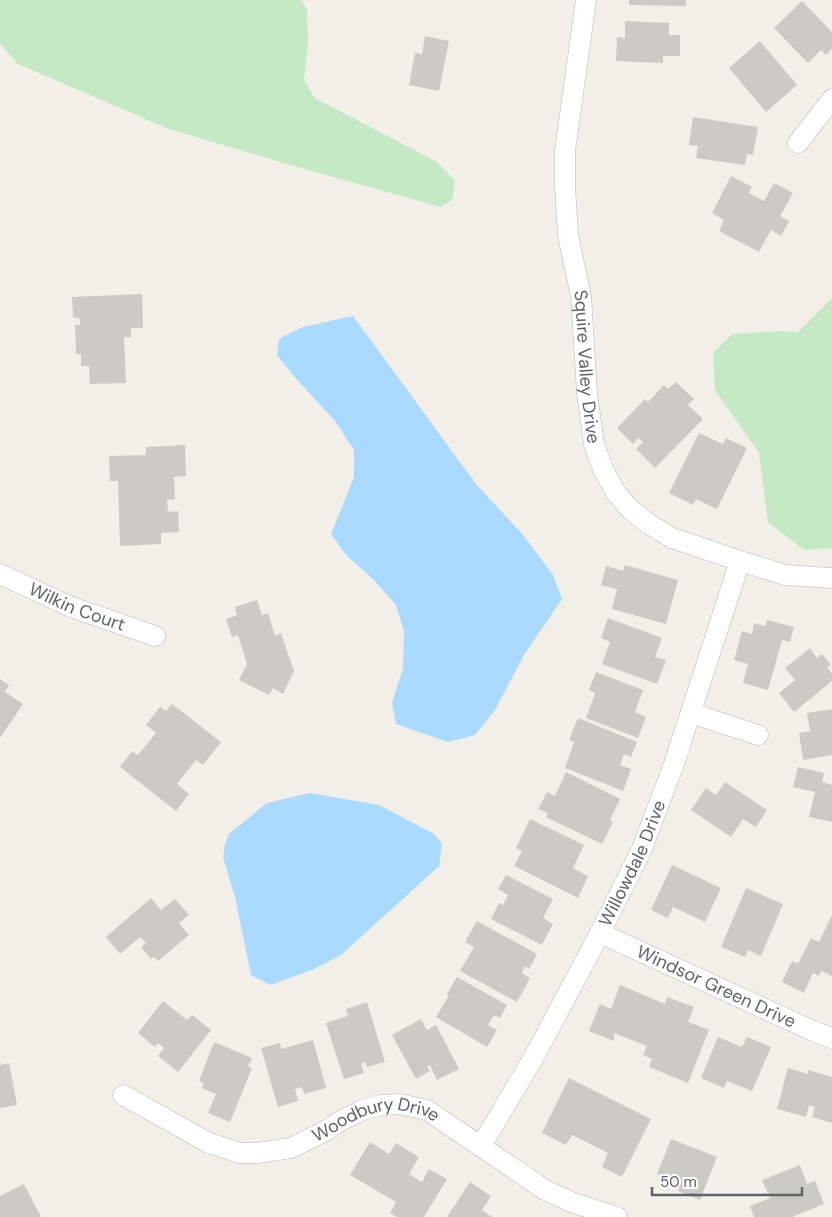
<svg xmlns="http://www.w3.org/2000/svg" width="832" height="1217" viewBox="0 0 832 1217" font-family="'DM Sans',sans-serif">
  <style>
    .green { fill: #c5e8c5 }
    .water { fill: #aadaff }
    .building { fill: #cccac5 }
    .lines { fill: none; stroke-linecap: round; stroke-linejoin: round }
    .minor-casing { stroke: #b5b8bc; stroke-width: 21 }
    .minor { stroke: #fff; stroke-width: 20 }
    .labels { text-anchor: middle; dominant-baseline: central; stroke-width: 4; stroke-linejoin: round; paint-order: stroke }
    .street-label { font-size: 18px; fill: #5f6368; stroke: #fff }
  </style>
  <rect width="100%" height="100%" fill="#f1efe8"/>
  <path class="green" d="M0 0H301L307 9 308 41 304 80 315 98 437 162 455 181 452 200 441 207 301 168 169 129 18 64 0 44Z
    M832 298V548L804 550 768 522 759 453 715 390 713 353 732 334 783 331 797 333Z"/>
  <path class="water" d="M353 316 476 484 524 536 553 575 562 599 525 653 495 710 475 735 448 742 396 724 392 703 403 668 404 631 396 605 374 580 346 555 331 534 354 477V450L335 421 292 374 277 355 279 339 303 327Z
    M310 793 379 805 434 834 442 843 439 866 341 955 314 969 270 985 251 975 235 897 223 857 225 845 229 834 267 803Z"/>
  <path class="building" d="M629 0H686V6L629 5Z
    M802 1 832 32V49L826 55 821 50 808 63 774 28Z
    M625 21 669 23V35H680V56H663V63L616 61 617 37 625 38Z
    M425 36 449 41 439 91 409 85 415 53 422 54Z
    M760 41 797 85 766 112 729 68Z
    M693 117 758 127 753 155 747 154 745 165 696 158 698 146 689 145Z
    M731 176 752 187 749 193 764 201 774 183 793 193 780 216 789 221 781 236 771 230 759 252 719 231 724 220 712 213Z
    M142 294 143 328H131V337H124L126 383 90 384 89 366H81V354H76L75 325H80V319L73 317 72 297Z
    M676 382 694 399 688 405 703 419 655 468 636 449 643 442 638 438 633 444 617 428 645 399 648 402 664 385 668 389Z
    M699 433 723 444 726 438 747 448 717 509 696 499 693 505 669 493Z
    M185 445 186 476 174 477 175 499 167 500 168 512 178 511 179 532 161 533V544L120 546 118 481H110L109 456 146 455V447Z
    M625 565 678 580 666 624 612 609 617 589 601 585 606 566 623 571Z
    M257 600 262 615 268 613 275 636 281 633 294 671 283 694 273 688 269 695 239 680 247 664 238 635 232 637 226 619 237 615 235 607Z
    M608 618 662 638 655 657 666 660 657 684 602 664 610 642 601 638Z
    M767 620 794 627 790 642 782 640 768 690 743 683 748 664 734 660 742 631 752 634 754 623 765 626Z
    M810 648 817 658 822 654 831 665 827 667 832 674V681L794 712 779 693 795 680 785 668Z
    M596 672 643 690 635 712 646 717 638 738 586 718 595 693 589 690Z
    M0 679 9 685 5 692 23 704 0 738Z
    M172 704 221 742 203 765 196 760 177 784 189 794 176 811 120 767 132 751 138 755 156 733 146 725 160 707 166 711Z
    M832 709V755L803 760 799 733 810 731 807 713Z
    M578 718 637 742 631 757 624 754 620 765 631 769 623 791 565 768 574 742 569 740Z
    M798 767 824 773 822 782 832 785V822L809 817 815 792 793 787Z
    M566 772 620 799 610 820 613 822 602 844 546 817 548 813 538 809 547 792 555 796Z
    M725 782 767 810 756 827 743 819 731 837 691 810 706 788 716 795Z
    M530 819 584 845 573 868 588 876 578 898 514 866 522 851 516 848Z
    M672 865 721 888 705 922 673 907 668 918 651 910Z
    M506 875 553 899 543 918 553 924 542 945 491 919 499 903 503 905 508 895 498 889Z
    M746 888 783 904 761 956 748 950 745 957 721 947Z
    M151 898 161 910 175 899 189 915 179 923 189 935 158 961 154 957 151 959 141 947 146 943 140 937 120 954 106 937Z
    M832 915V976L821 971 819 976 813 973 804 993 782 982 792 961 798 964 811 938 819 942Z
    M477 921 537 954 529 969 525 966 522 973 530 978 517 1002 460 971 474 947 465 942Z
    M457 977 507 1005 500 1018 494 1015 488 1025 497 1030 487 1047 436 1017 449 995 447 994Z
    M620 985 665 1004 667 997 694 1007 688 1022 709 1030 688 1083 649 1067 652 1059 643 1055 647 1046 614 1033V1041L589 1031 600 1004 611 1009Z
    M163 1001 187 1020 192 1015 211 1030 178 1072 158 1056 164 1048 158 1043 155 1047 138 1033Z
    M367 1002 385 1062 367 1067 366 1062 361 1064 364 1073 344 1079 326 1023 348 1016 346 1009Z
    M421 1019 427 1030 436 1025 459 1069 437 1080 430 1065 427 1066 430 1071 416 1079 392 1035Z
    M718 1037 742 1047 747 1037 771 1047 752 1091 727 1081 724 1088 701 1078Z
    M313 1040 326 1088 304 1094 302 1087 295 1089 298 1101 278 1107 261 1048 280 1043 281 1049Z
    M214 1042 252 1058 248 1066 252 1068 230 1122 208 1113 216 1094 202 1088 204 1083 199 1081Z
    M9 1063 17 1105 0 1108V1065Z
    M788 1068 808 1074V1070L832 1077V1123L812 1117 815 1107 809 1105 806 1117 777 1109Z
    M569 1078 651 1119 622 1177 602 1167 608 1153 572 1135 566 1145 542 1133Z
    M671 1139 717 1157 700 1200 678 1191 681 1183 657 1174Z
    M370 1142 389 1154 396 1143 419 1157 409 1174 422 1182 429 1169 447 1179 424 1217H397L390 1213 396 1202 350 1175Z
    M800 1165 807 1184 815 1181 824 1204 792 1217H754L750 1206 770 1198 762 1180Z
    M470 1182 491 1196 482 1210 492 1217H447Z
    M24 1184 41 1217H0V1196Z"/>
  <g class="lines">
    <g class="minor-casing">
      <g id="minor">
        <path id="s1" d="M586 0 565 151V186L568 235 581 296 587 393 594 444 603 469 616 493 631 510 649 524 672 538 740 561 785 575 832 578"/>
        <path d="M798 143 832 99"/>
        <path id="s2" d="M0 574 71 607 155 636"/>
        <path d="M691 713 758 735"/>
        <path id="s3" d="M600 933 813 1031 832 1038"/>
        <path id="s4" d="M123 1095 209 1143 240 1153H257L291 1148 327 1130 342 1120 363 1110 381 1105 400 1104 427 1110 545 1190 571 1202 617 1217"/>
        <path id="s5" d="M481 1146 534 1057 600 933 641 851 673 767 740 561"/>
      </g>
    </g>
    <use href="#minor" class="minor"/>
  </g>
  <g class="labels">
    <g class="street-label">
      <text stroke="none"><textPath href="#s1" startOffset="370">Squire Valley Drive</textPath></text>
      <text stroke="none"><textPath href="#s2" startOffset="84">Wilkin Court</textPath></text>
      <text stroke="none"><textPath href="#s5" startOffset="321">Willowdale Drive</textPath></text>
      <text stroke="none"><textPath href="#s3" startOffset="128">Windsor Green Drive</textPath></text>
      <text stroke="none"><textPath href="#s4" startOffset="275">Woodbury Drive</textPath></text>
    </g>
  </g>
  <path d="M652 1187v8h150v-8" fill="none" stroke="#5f6368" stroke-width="2.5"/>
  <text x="660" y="1187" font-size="15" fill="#5f6368" stroke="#ffffff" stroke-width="4" paint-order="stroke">50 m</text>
</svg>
